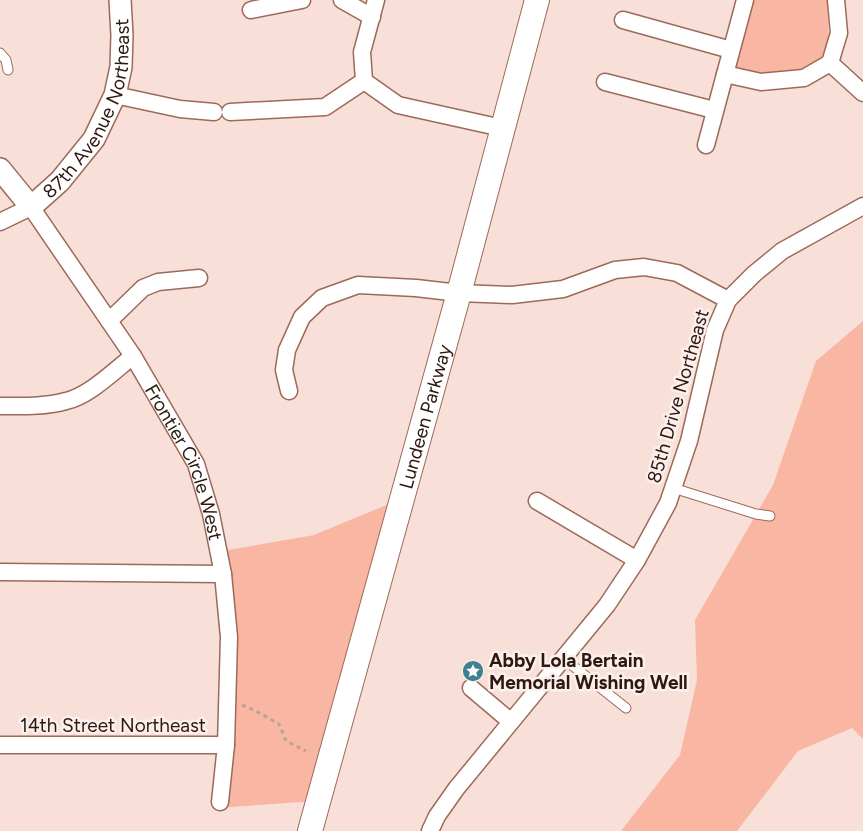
<svg xmlns="http://www.w3.org/2000/svg" width="863" height="831" viewBox="0 0 863 831" font-family="Figtree,sans-serif">
  <style>
    .green { fill: #f9b6a2 }
    .lines { fill: none; stroke-linecap: round; stroke-linejoin: round }
    .service-casing { stroke: #9d6959; stroke-width: 11 }
    .minor-casing { stroke: #9d6959; stroke-width: 19 }
    .tertiary-casing { stroke: #9d6959; stroke-width: 24 }
    .secondary-casing { stroke: #9d6959; stroke-width: 26 }
    .path { stroke: #baa29b; stroke-width: 3; stroke-dasharray: 4 4; stroke-linecap: butt }
    .service { stroke: #fff; stroke-width: 9 }
    .minor { stroke: #fff; stroke-width: 16 }
    .tertiary { stroke: #fff; stroke-width: 21 }
    .secondary { stroke: #fff; stroke-width: 24 }
    .labels { text-anchor: middle; dominant-baseline: central; stroke-width: 5; stroke-linejoin: round; paint-order: stroke }
    .street-label { font-size: 19px; fill: #2d1812; stroke: #fcf0ec }
    .poi-label { font-size: 19px; font-weight: bold; fill: #2d1812; stroke: #fcf0ec; text-anchor: start }
  </style>
  <rect width="100%" height="100%" fill="#f8e0d8"/>
  <path class="green" d="M745 0H827L830 63 782 80 725 74Z
    M863 321V739L852 728 798 751 737 831H621L680 755 697 680 695 620 773 485 816 361Z
    M401 499 317 801 216 808 226 745 217 552 314 535Z"/>
  <g class="lines">
    <g class="service-casing">
      <path id="service" d="M0 53 6 60 8 70
        M673 488 756 514 770 516
        M563 658 626 708"/>
    </g>
    <g class="minor-casing">
      <g id="minor">
        <path d="M342 0 372 17"/>
        <path d="M251 10 302 0"/>
        <path d="M623 20 731 50"/>
        <path d="M830 63 839 33 836 0"/>
        <path d="M725 74 761 82 804 78 830 63 863 93"/>
        <path d="M364 81 362 52 376 0"/>
        <path d="M605 82 714 110"/>
        <path d="M115 95 180 109 214 112"/>
        <path d="M230 112 325 107 364 81 398 105 502 128"/>
        <path d="M706 145 745 0"/>
        <path id="s1" d="M0 222 31 207 133 356 196 464 211 514 223 574 229 637 226 745 220 802"/>
        <path d="M109 321 143 288 158 282 199 278"/>
        <path d="M289 391 284 370 287 350 302 317 322 298 358 285 416 288 459 293 512 295 563 289 615 270 644 267 677 273 728 300"/>
        <path d="M0 406C22 406 45 407 66 401 89 396 114 371 133 356"/>
        <path d="M537 501 637 560"/>
        <path d="M0 572 223 574"/>
        <path d="M471 688 510 721"/>
        <path d="M0 745H226"/>
        <path d="M430 831 437 816 456 789 607 605 637 560 668 503 689 441 715 330 728 300 754 274 782 251 863 206"/>
      </g>
    </g>
    <g class="tertiary-casing">
      <g id="tertiary">
        <path id="s2" d="M0 169 31 207 60 181 94 139 115 95 121 67 122 35 120 0"/>
      </g>
    </g>
    <g class="secondary-casing">
      <g id="secondary">
        <path id="s3" d="M310 831 459 293 537 0"/>
      </g>
    </g>
    <path class="path" d="M242 705 254 710 279 724 286 741 306 751"/>
    <use href="#service" class="service"/>
    <use href="#minor" class="minor"/>
    <use href="#tertiary" class="tertiary"/>
    <use href="#secondary" class="secondary"/>
  </g>
  <defs>
    <g id="sight-disc" transform="scale(1.125)"><circle r="9.5" fill="#3f8192" stroke="#fcf0ec"/><path d="M0-6L1.8-2.2L6-1.7L2.9 1.2L3.7 5.4L0 3.3L-3.7 5.4L-2.9 1.2L-6-1.7L-1.8-2.2Z" fill="#fff"/></g>
  </defs>
  <g fill-rule="evenodd">
    <use href="#sight-disc" x="473" y="671"/>
  </g>
  <g class="labels">
    <g class="street-label">
      <text stroke="none"><textPath href="#s2" startOffset="168">87th Avenue Northeast</textPath></text>
      <text transform="translate(678 396) rotate(-74)">85th Drive Northeast</text>
      <text stroke="none"><textPath href="#s3" startOffset="430">Lundeen Parkway</textPath></text>
      <text stroke="none"><textPath href="#s1" startOffset="334">Frontier Circle West</textPath></text>
      <text x="113" y="725">14th Street Northeast</text>
    </g>
    <g class="poi-label">
      <text x="489" y="660">Abby Lola Bertain<tspan x="489" dy="22">Memorial Wishing Well</tspan></text>
    </g>
  </g>
</svg>
